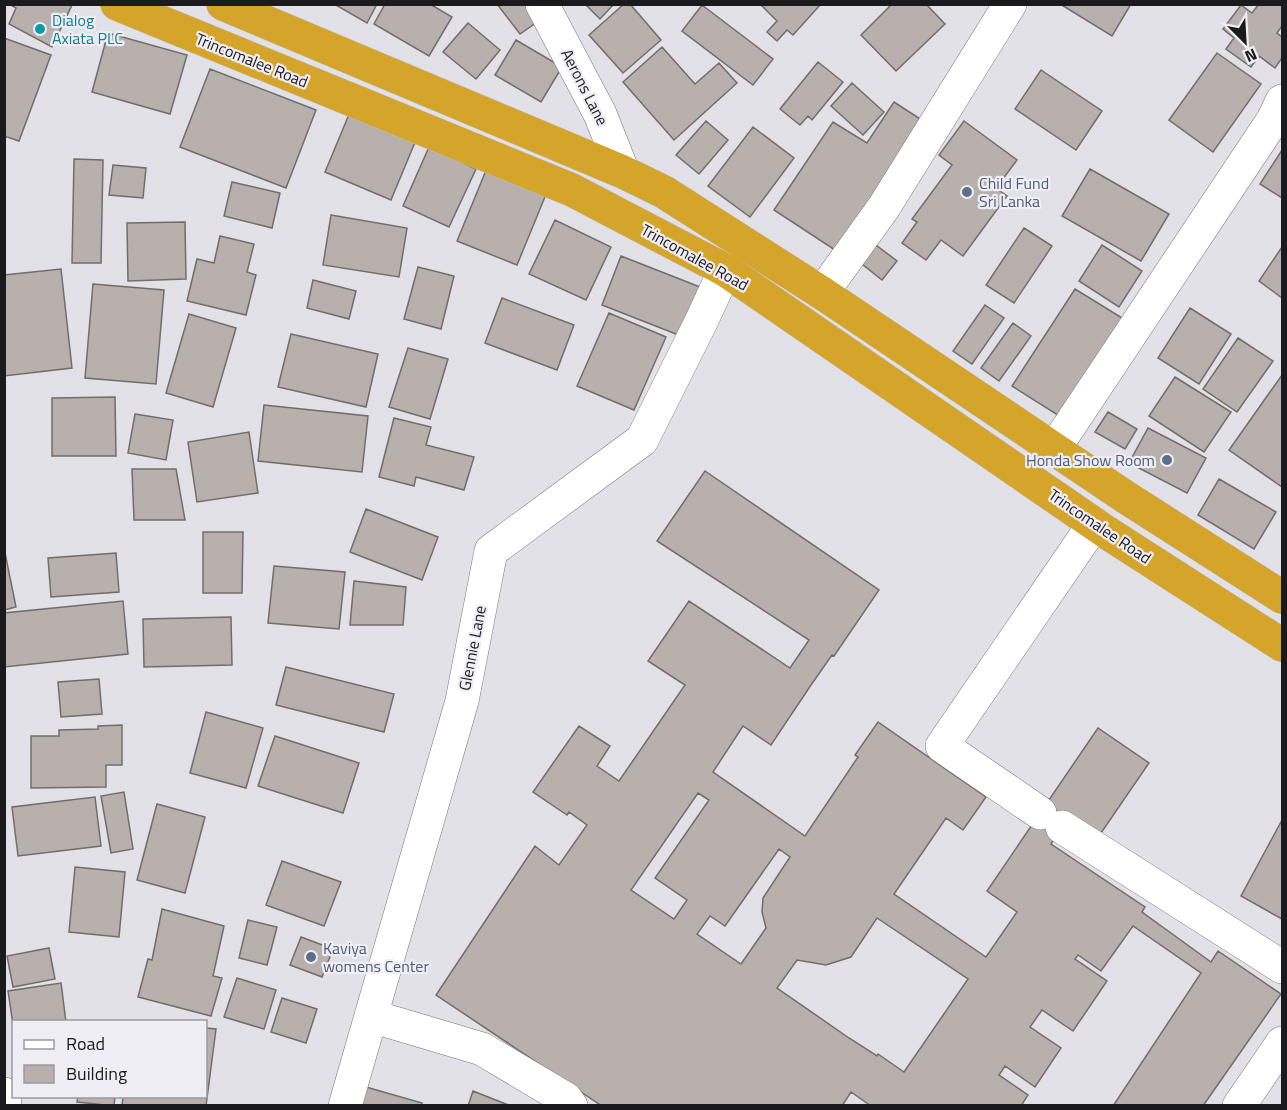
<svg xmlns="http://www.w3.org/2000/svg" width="1287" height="1110" viewBox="0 0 1287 1110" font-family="'Titillium Web',sans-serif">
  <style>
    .building { fill: #b7b0ac; stroke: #736d6a; stroke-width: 1.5; fill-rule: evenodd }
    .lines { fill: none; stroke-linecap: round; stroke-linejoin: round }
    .minor-casing { stroke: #76747a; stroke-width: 34 }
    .highway-casing { stroke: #bfbfbf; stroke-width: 34 }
    .minor { stroke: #fff; stroke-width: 33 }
    .highway { stroke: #d5a42a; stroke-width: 33 }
    .culture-dot { fill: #0f9aa8; stroke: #f0eef5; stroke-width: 2 }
    .service-dot { fill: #5c6f8a; stroke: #f0eef5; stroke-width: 2 }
    .labels { text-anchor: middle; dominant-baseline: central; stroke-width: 4.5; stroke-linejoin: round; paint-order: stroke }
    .culture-label { font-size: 16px; fill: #0d838f; stroke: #f0eef5; text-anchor: start }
    .street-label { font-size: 16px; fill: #1a1a1c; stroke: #f0eef5 }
    .service-label { font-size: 16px; fill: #4e5e75; stroke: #f0eef5; text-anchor: start }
  </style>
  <rect width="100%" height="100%" fill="#e3e1e8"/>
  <path class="building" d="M9 4H70L72 5 52 47 9 24 16 8Z
    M334 4H377L367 23Z
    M385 4H430L452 17 429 56 374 24Z
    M497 4H528L540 20 520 34Z
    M585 4H614L600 19Z
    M624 4H630L661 40 623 73 589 35Z
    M760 4H821L793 35 787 30 777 41 767 32 777 21Z
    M892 4H926L945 24 896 71 861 35Z
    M1060 4H1131L1112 36Z
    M1259 4H1282V26L1277 33 1282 37V58L1275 68 1259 56 1251 67 1226 49 1234 38 1223 29 1241 5 1252 13Z
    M702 5 773 59 753 85 682 31Z
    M468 23 500 50 476 79 443 52Z
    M108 33 187 55 170 114 92 92Z
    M4 38 51 55 19 141 4 136Z
    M516 40 562 67 541 102 495 75Z
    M662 47 695 84 719 63 737 83 674 140 623 82Z
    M1217 53 1261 84 1213 152 1169 120Z
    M818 62 843 82 812 120 808 116 800 125 780 109Z
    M210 69 316 110 286 188 180 147Z
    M1041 70 1102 111 1076 150 1015 109Z
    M852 83 884 112 863 135 831 106Z
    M894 102 928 124 841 254 774 210 833 122 867 143Z
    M350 112 416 140 391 200 325 172Z
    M706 121 728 140 699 174 676 155Z
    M964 121 1017 160 996 188 1007 196 963 256 941 240 926 260 902 243 917 222 912 219 952 165 939 155Z
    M753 127 794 158 750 217 708 186Z
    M429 147 476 169 449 227 403 206Z
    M1282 150V198L1260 184Z
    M74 159 103 160 101 263H72Z
    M113 165 146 168 143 198 109 195Z
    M487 168 547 192 517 265 457 241Z
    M1090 169 1169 214 1141 261 1062 216Z
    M232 182 280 193 272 228 224 216Z
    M331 215 407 228 399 277 323 265Z
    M555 220 611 247 586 300 529 274Z
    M185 222 186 279 128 281 127 223Z
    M1024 228 1052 246 1014 303 986 285Z
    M220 236 254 244 247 272 256 275 246 315 187 301 197 259 214 263Z
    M876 245 897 261 882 280 862 264Z
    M1102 245 1142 271 1119 307 1079 281Z
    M1282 247V298L1259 281Z
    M621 256 700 287 681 336 602 305Z
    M418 267 454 276 441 329 404 319Z
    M61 269 72 368 4 376V275Z
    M313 280 356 291 349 319 307 308Z
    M93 284 164 290 156 384 85 378Z
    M1075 289 1127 321 1064 419 1012 386Z
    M502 298 574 325 557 370 485 343Z
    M985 305 1004 318 972 364 953 351Z
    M1190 308 1231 334 1199 384 1158 358Z
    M609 313 666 337 634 410 577 386Z
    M189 314 236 328 213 407 166 393Z
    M1013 323 1031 336 999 381 981 368Z
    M291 334 378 354 366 407 278 387Z
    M1238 338 1273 361 1237 412 1203 389Z
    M408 348 448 359 430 419 389 407Z
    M1282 375V487L1229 450Z
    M1175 377 1231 412 1204 452 1149 416Z
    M115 397 116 456H52V398Z
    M264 405 368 416 362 472 258 461Z
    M1108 412 1137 429 1125 449 1095 432Z
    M135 414 173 420 166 460 128 453Z
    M394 418 431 427 426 445 474 457 464 490 416 477 414 486 379 477Z
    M1148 428 1206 458 1187 493 1129 463Z
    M249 432 258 493 197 502 188 442Z
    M132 469H176L185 520H134Z
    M705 471 879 590 834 656 832 655 811 685 771 745 743 726 713 772 805 836 858 757 855 755 878 722 986 797 963 830 946 818 894 894 986 957 1017 912 987 891 1098 728 1149 763 1099 836 1069 816 1051 844 1145 907 1142 912 1211 962 1218 951 1281 994 1203 1106H1113L1201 973 1133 926 1101 971 1078 955 1075 959 1107 981 1073 1031 1042 1010 1030 1027 1061 1048 1035 1087 1005 1066 999 1075 1028 1095 1021 1106H871L851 1092 842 1106H602L436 995 535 846 559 865 587 825 569 812 567 815 533 792 579 726 610 746 597 766 619 781 685 685 648 661 689 601 790 668 809 640 657 541ZM698 793 709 800 655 878 687 900 674 919 631 890ZM779 849 790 857 763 898 762 912 766 928 741 964 697 934 710 916 725 926ZM877 918 968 979 904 1072 878 1054 877 1056 849 1038 777 988 797 960 826 965 851 957Z
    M1219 479 1276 512 1254 549 1198 515Z
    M366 509 438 537 422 580 350 552Z
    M203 532H243L242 593H203Z
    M4 548 16 607 4 610Z
    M116 553 119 592 51 597 48 558Z
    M274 566 345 572 339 629 268 623Z
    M354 581 406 587 403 625H350Z
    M123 601 128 654 4 667V613Z
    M231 617 232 665 144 667 143 619Z
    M286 667 394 694 384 732 276 705Z
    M99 679 102 714 61 717 58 682Z
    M206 712 263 728 246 788 190 773Z
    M122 725V765H106V787L31 788V736H59V730L98 729V726Z
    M275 736 359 763 343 813 258 786Z
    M124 792 133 849 111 853 101 796Z
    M95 797 101 846 18 856 12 807Z
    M157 804 205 817 185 893 137 880Z
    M1282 820V919L1241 896Z
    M282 861 341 882 324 926 266 905Z
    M75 867 125 872 119 937 69 932Z
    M162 909 224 926 213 976 222 978 211 1016 138 997 148 959 152 960Z
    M248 920 277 927 267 965 239 958Z
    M301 937 333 949 322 977 290 965Z
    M49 948 55 979 13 987 7 956Z
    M237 978 276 990 264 1029 224 1017Z
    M61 983 66 1022H14V1031L8 991Z
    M282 998 317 1009 306 1043 271 1032Z
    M206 1028 216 1029 206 1106H122L123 1096H206Z
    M366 1087 422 1103 421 1106H361Z
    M473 1091 511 1106H468Z
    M78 1096H115L114 1106 77 1102Z"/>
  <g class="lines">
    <g class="minor-casing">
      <path id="minor" d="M542 4 600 114 623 172
        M822 293 884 207 1010 4
        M1054 449 1273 120 1282 101
        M1040 813 942 746 1094 524
        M1062 827 1282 967
        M371 1016 482 1049 566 1099 571 1106
        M4 1094 5 1106
        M345 1106 462 701 491 551 642 440 701 322 725 270
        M1239 1106 1282 1043"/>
    </g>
    <g class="highway-casing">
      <path id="highway" d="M117 4 572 190 725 270 1106 532 1282 645
        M223 4 623 172 664 192 822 293 1127 498 1282 597"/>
    </g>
    <use href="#minor" class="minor"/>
    <use href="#highway" class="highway"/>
  </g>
  <circle class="culture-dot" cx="40" cy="29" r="6"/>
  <g class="service-dot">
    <circle cx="967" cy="192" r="6"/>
    <circle cx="1167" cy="460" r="6"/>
    <circle cx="311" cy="957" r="6"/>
  </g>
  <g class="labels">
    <g class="culture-label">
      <text x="52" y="20">Dialog<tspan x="52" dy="18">Axiata PLC</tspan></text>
    </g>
    <g class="street-label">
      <text transform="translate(252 60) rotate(22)">Trincomalee Road</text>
      <text transform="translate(585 87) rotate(63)">Aerons Lane</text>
      <text transform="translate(695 257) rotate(29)">Trincomalee Road</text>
      <text transform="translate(1100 526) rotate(34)">Trincomalee Road</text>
      <text transform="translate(472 648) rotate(-79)">Glennie Lane</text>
    </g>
    <g class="service-label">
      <text x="979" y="183">Child Fund<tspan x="979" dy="18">Sri Lanka</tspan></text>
      <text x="1155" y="460" text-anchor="end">Honda Show Room</text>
      <text x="323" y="948">Kaviya<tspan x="323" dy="18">womens Center</tspan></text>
    </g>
  </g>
  <rect width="1287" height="1110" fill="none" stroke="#1a1a1c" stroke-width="12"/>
  <rect x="12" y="1020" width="195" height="78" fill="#f0eef5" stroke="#9a999e" stroke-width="1.5"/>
  <rect x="24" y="1040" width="30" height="9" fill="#ffffff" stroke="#9a999e" stroke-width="1.5"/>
  <text x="66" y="1050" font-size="18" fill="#1a1a1c">Road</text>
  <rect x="24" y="1065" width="30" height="18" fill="#b7b0ac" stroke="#9a999e" stroke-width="1.5"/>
  <text x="66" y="1080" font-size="18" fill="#1a1a1c">Building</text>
  <g transform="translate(1245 42) rotate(156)" stroke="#f0eef5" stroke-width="4.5" paint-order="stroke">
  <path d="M0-4.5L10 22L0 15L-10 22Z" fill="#1a1a1c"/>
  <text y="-9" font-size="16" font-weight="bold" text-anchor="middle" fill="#1a1a1c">N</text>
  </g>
</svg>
